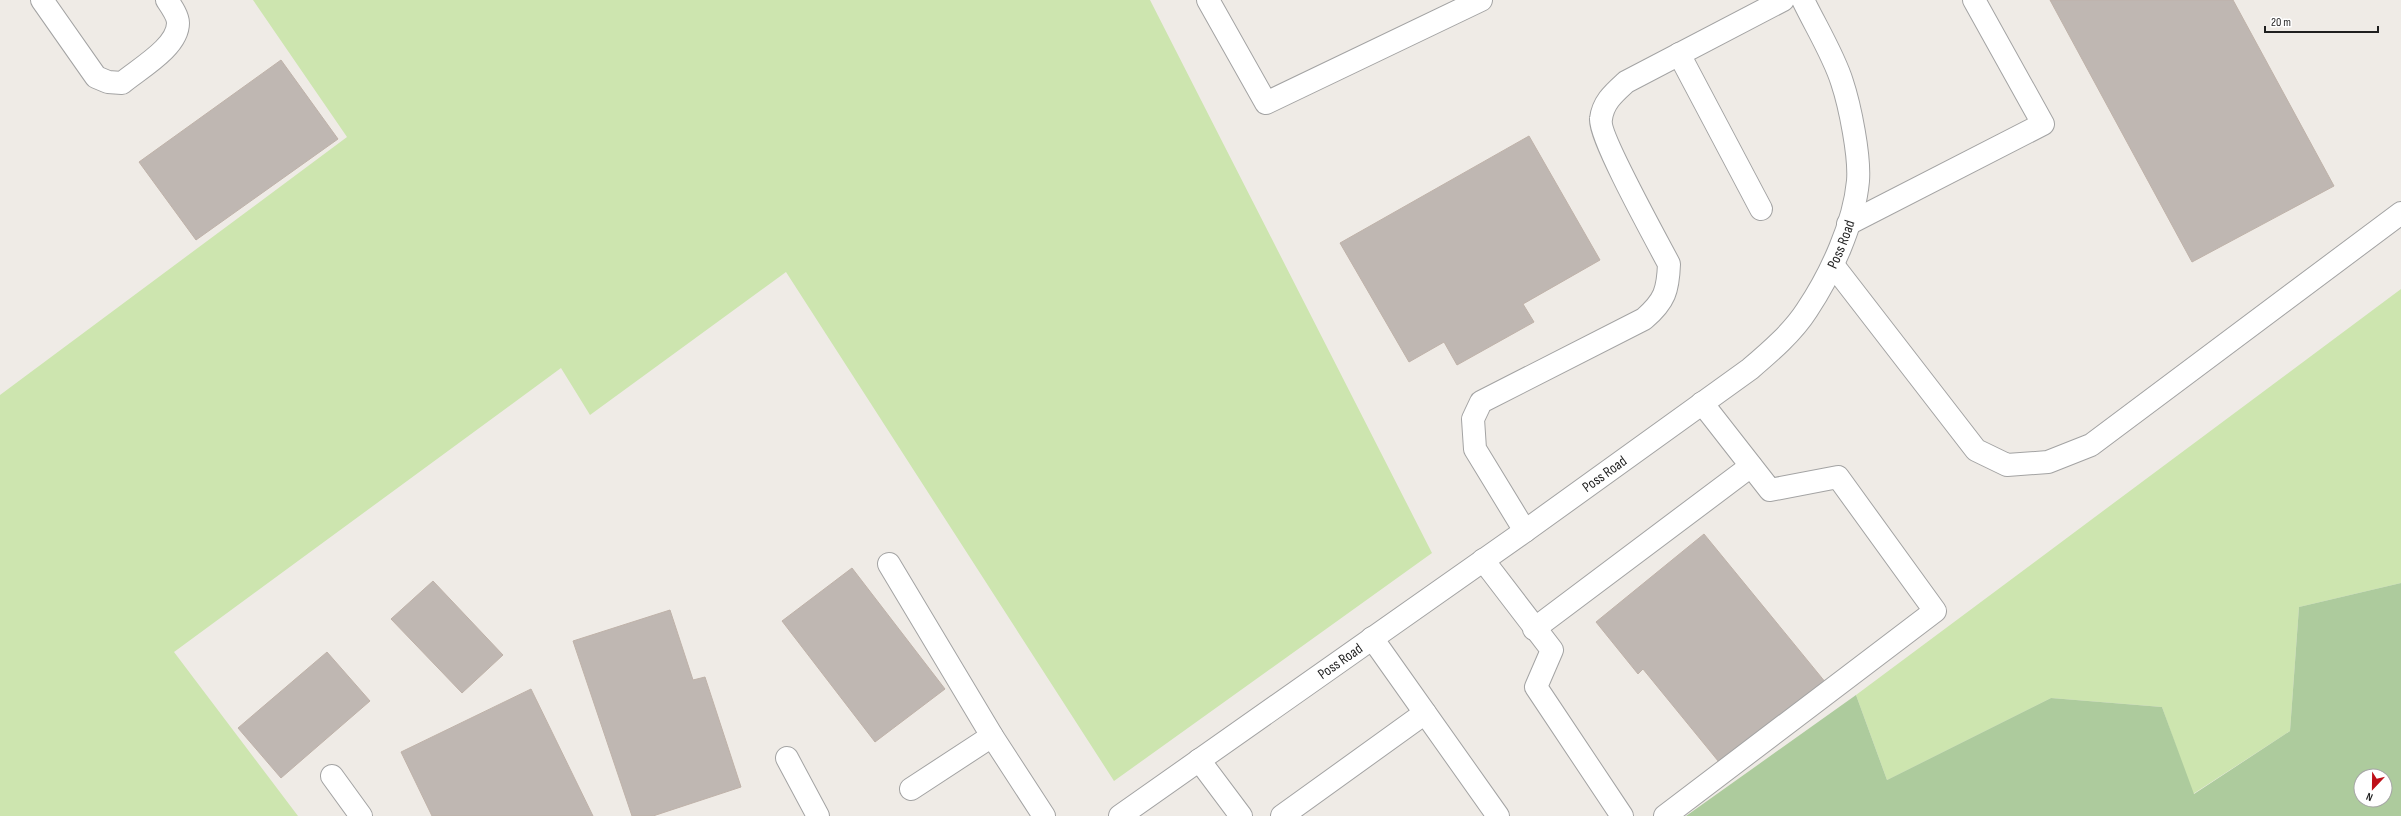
<svg xmlns="http://www.w3.org/2000/svg" width="2401" height="816" viewBox="0 0 2401 816" font-family="'Sofia Sans Condensed',sans-serif">
  <style>
    .grass { fill: #cde5af }
    .forest { fill: #adcb9d; fill-rule: evenodd }
    .building { fill: #bfb7b2; stroke: #bfb2a9 }
    .lines { fill: none; stroke-linecap: round; stroke-linejoin: round }
    .minor-casing { stroke: #a3a3a3; stroke-width: 24 }
    .minor { stroke: #fff; stroke-width: 22 }
    .labels { text-anchor: middle; dominant-baseline: central; stroke-width: 3; stroke-linejoin: round; paint-order: stroke }
    .street-label { font-size: 15px; fill: #1f1f1f; stroke: #fff }
  </style>
  <rect width="100%" height="100%" fill="#efebe6"/>
  <path class="grass" d="M253 0H1150L1432 553 1114 781 786 272 590 415 561 368 174 652 298 816H0V395L347 137Z
    M2401 289V583L2299 607 2290 731 2193 794 2162 707 2051 698 1887 780 1856 695Z"/>
  <path class="forest" d="M2401 583V816H1686L1856 695 1887 780 2051 698 2162 707 2194 794 2290 731 2299 607ZM2361 776H2385V800H2361Z"/>
  <path class="building" d="M2050 0H2233L2334 186 2192 262Z
    M281 60 338 139 196 240 139 162Z
    M1529 136 1600 260 1523 304 1534 322 1457 365 1444 342 1409 362 1340 243Z
    M1704 534 1826 683 1723 767 1643 669 1638 674 1596 622Z
    M852 568 945 689 875 742 782 621Z
    M433 581 503 655 462 693 391 619Z
    M670 610 693 680 705 677 741 787 653 816H632L573 641Z
    M327 652 370 701 281 778 238 728Z
    M531 689 593 816H432L401 752Z"/>
  <g class="lines">
    <g class="minor-casing">
      <g id="minor">
        <path d="M42 0 96 77 108 82 122 83C140 68 178 47 178 23 178 16 171 6 167 0"/>
        <path d="M1208 0 1266 103 1481 0"/>
        <path d="M1679 54 1761 209"/>
        <path d="M1848 224 2043 124 1974 0"/>
        <path d="M1833 265 1976 450 2007 465 2048 462 2091 445 2401 213"/>
        <path d="M1525 531 1475 449 1473 419 1481 402 1644 319C1665 301 1668 290 1669 264 1658 243 1598 135 1601 119 1603 102 1614 93 1626 82L1783 0"/>
        <path d="M1483 560 1552 650 1536 687 1622 816"/>
        <path d="M889 564 992 736 1044 816"/>
        <path d="M1534 629 1751 466"/>
        <path d="M1372 638 1498 816"/>
        <path d="M787 758 818 816"/>
        <path d="M1199 760 1241 816"/>
        <path d="M332 776 361 816"/>
        <path d="M911 789 992 736"/>
        <path id="s1" d="M1120 816 1525 531 1750 369C1770 352 1793 332 1807 310 1831 274 1854 224 1858 181 1860 156 1850 106 1842 82 1834 56 1815 25 1803 0"/>
        <path d="M1282 816 1425 713"/>
        <path d="M1665 816 1935 611 1838 477 1770 490 1702 403"/>
      </g>
    </g>
    <use href="#minor" class="minor"/>
  </g>
  <g class="labels">
    <g class="street-label">
      <text stroke="none"><textPath href="#s1" startOffset="929">Poss Road</textPath></text>
      <text stroke="none"><textPath href="#s1" startOffset="593">Poss Road</textPath></text>
      <text stroke="none"><textPath href="#s1" startOffset="269">Poss Road</textPath></text>
    </g>
  </g>
  <g transform="translate(2373 788) rotate(202)"><circle r="19" fill="#ffffff" stroke="#a5a5a5"/>
  <path d="M0-3L7 15L0 10L-7 15Z" fill="#be1019"/>
  <text y="-6" font-size="11" font-weight="bold" text-anchor="middle" fill="#1f1f1f">N</text>
  </g>
  <path d="M2265 26v6h113v-6" fill="none" stroke="#1f1f1f" stroke-width="2"/>
  <text x="2271" y="26" font-size="12" fill="#1f1f1f" stroke="#ffffff" stroke-width="3" paint-order="stroke">20 m</text>
</svg>
